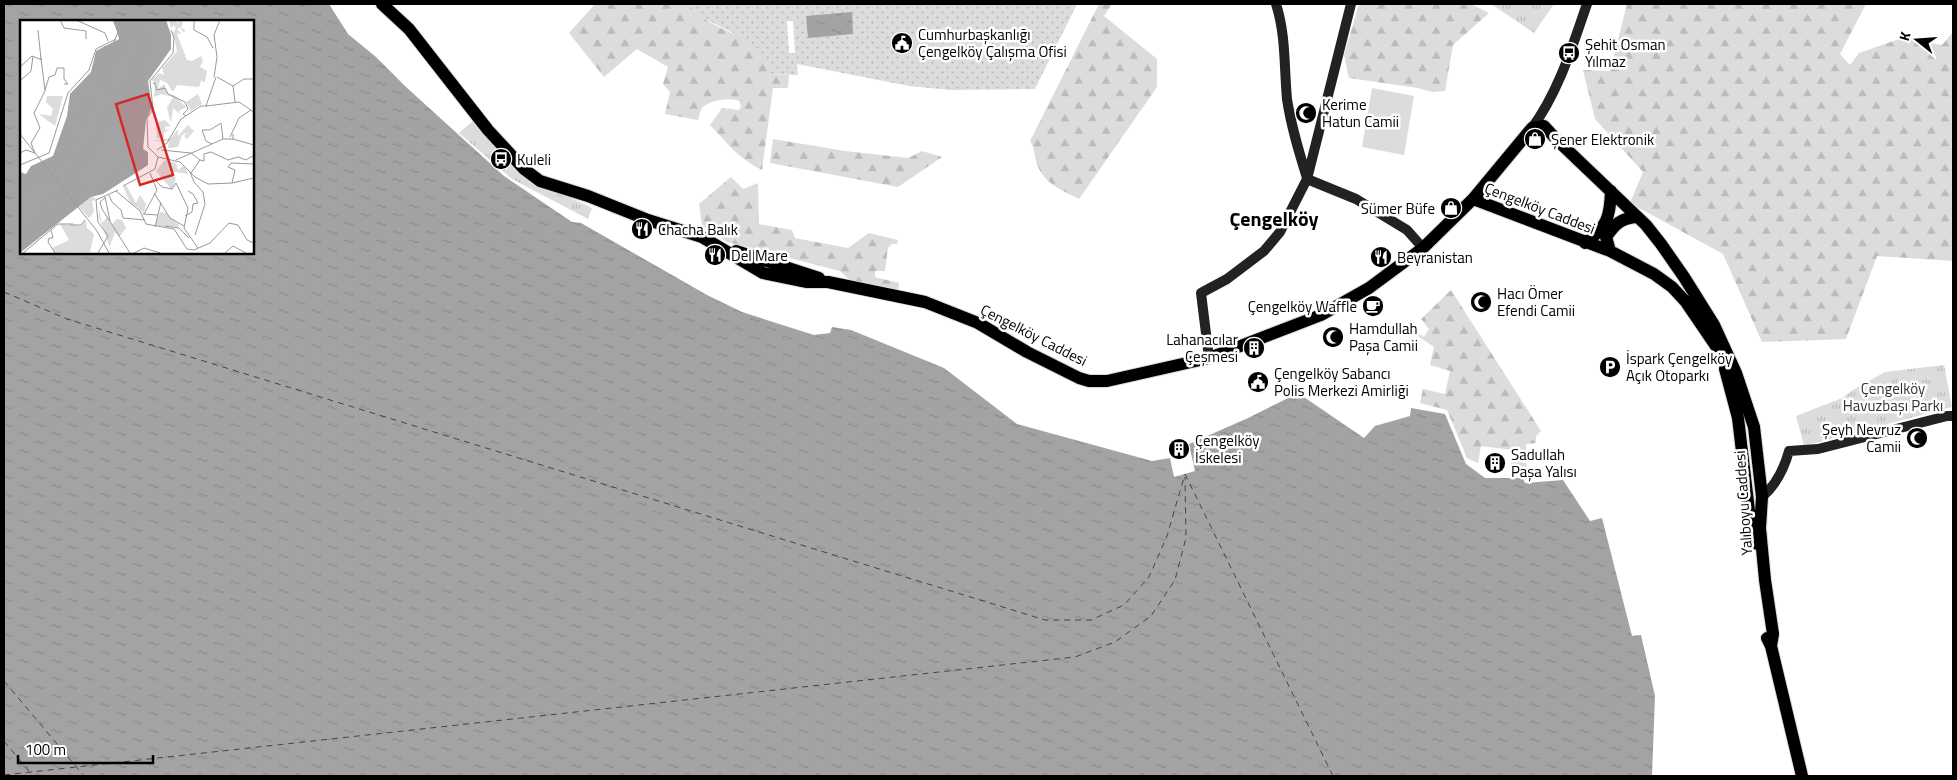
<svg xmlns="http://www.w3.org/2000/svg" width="1957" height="780" viewBox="0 0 1957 780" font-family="'Titillium Web',sans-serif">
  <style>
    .grass { fill: url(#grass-dots); fill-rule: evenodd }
    .forest { fill: url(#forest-firs) }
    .park { fill: url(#park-tufts) }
    .pitch { fill: #dcdcdc }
    .water { fill: url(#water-ripples); fill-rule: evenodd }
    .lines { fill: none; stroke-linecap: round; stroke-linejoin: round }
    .ferry { stroke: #444; stroke-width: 1; stroke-dasharray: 6 5; stroke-linecap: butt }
    .primary-casing { stroke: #dbdbdb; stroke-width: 14 }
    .secondary { stroke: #222; stroke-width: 10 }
    .primary { stroke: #000; stroke-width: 12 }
    .labels { text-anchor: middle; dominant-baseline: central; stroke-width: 5; stroke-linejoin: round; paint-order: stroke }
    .poi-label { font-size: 15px; fill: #000; stroke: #fff; text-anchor: start }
    .street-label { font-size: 15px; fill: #000; stroke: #fff }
    .park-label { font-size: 15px; fill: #333; stroke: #fff }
    .district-label { font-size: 20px; font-weight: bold; fill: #000; stroke: #fff }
    .inset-river { fill: none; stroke: #a3a3a3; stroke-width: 2.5 }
    .inset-road { fill: none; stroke: #999; stroke-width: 1 }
    .view { fill: #d62828; fill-opacity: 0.15; stroke: #d62828; stroke-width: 2.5 }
    .inset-edge { fill: none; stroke: #000; stroke-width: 2.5 }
  </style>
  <defs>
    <pattern id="grass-dots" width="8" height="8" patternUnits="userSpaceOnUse" patternTransform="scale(1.25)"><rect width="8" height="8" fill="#dcdcdc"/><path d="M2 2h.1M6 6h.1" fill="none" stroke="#bbb" stroke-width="1.8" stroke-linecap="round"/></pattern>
    <pattern id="forest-firs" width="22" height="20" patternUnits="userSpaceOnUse" patternTransform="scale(1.25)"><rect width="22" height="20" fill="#dcdcdc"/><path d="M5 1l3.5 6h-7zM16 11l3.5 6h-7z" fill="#bbb"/></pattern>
    <pattern id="park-tufts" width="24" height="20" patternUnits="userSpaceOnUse" patternTransform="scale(1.25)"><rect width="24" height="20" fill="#dcdcdc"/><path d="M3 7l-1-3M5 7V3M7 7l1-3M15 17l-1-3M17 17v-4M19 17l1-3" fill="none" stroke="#bbb"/></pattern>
    <pattern id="water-ripples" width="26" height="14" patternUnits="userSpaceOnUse" patternTransform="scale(1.25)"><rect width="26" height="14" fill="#a3a3a3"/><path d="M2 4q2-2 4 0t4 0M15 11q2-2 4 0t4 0" fill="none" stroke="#8b8b8b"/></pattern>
  </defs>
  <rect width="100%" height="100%" fill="#fff"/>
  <path class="grass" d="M689 4H1077L1035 89 950 90 909 86 797 64 798 75 770 74 733 33 697 15ZM787 21H793L795 53H789Z"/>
  <path class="forest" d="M595 4H689C707 33 766 34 770 74L789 75 788 88H773L762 170C739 159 727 143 710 125L722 108 739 110 741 106 739 101C731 97 709 100 702 108 700 112 699 116 698 120L665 114 670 92 663 84 668 67 637 49 604 77 569 33Z
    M1099 4H1112L1104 16 1157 59V87L1079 199C1062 190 1044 184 1037 164 1034 156 1035 148 1030 141Z
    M1359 4H1471L1489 13 1453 45 1445 91 1432 92 1418 88 1349 78 1344 55Z
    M1627 4H1866L1840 54 1850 65 1859 53 1902 38 1942 45 1953 32V261L1877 256 1846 339 1762 342 1723 254 1630 203 1643 172 1595 119 1583 70 1610 71Z
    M773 139 845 151 908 158 922 151 942 157 898 187 770 163Z
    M731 177 743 189 758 183 759 224 792 230 795 238 848 248 869 233 898 240 897 244H892L888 248 885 271H875V277L899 283 898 292 854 284 840 271 727 242 702 225 699 204Z
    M1451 290 1541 431 1536 436V443L1526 444 1527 470 1511 466 1512 450 1481 446 1478 463 1467 458 1447 410 1420 403 1423 389 1445 394 1450 371 1430 365 1434 347 1415 334 1416 332 1424 337 1429 329 1421 319Z"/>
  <path class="park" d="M1491 4H1554L1534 33Z
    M474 120 483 133 521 174 592 208 588 219 512 179 459 133Z
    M1944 365 1952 407 1804 446 1796 416 1842 398 1853 390 1885 372Z"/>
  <path class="pitch" d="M1372 88 1414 96 1404 155 1362 147Z"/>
  <path class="water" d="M4 4H329L348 34 376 57 406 87 504 176 572 222 581 223 707 295 742 312 814 335 830 333 832 327 851 330 944 368 1017 424 1152 461 1170 458 1174 477 1195 471 1189 444 1248 418 1298 393 1364 438 1375 426 1410 416 1411 408 1445 414 1466 464 1485 478H1523L1525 483 1563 480 1590 521 1602 518 1632 636 1641 635 1655 696 1652 776H4ZM252 21V252H21V21Z
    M852 12 853 34 808 38 806 16Z"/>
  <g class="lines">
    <path class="ferry" d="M4 292 67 319 1045 620H1091L1124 605 1149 577 1167 536 1185 474
      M1185 474 1333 776
      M4 681 84 776
      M4 741 33 776
      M4 775 1075 657 1115 642 1151 616 1175 580 1186 538 1185 477"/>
    <g class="primary-casing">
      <path id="primary" d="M382 4 409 29 488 130 524 169 540 181 588 196 648 220 702 237 763 273 806 282H828L925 302 978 323 1027 352 1079 378 1089 381H1107L1209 358 1321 315 1369 288 1423 248 1473 199 1532 128 1544 126 1558 141 1646 225 1661 244 1684 277 1714 325 1736 373 1754 427 1762 497 1760 528 1765 580 1773 634 1771 646
        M1473 199 1610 251 1654 274 1672 287 1686 302 1716 346
        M1585 243C1607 227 1610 218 1611 191
        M736 251 819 278
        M1610 251 1606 237C1615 224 1621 218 1637 217
        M1725 369 1738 418 1753 544
        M1767 638 1771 646 1802 776"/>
    </g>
    <path class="secondary" d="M1276 4C1286 35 1284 67 1287 99 1291 126 1299 152 1307 178
      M1532 128C1559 91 1572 47 1587 4
      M1307 179 1356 199 1407 230 1423 248
      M1209 358 1201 293 1227 279 1264 251 1280 232 1307 179 1351 4
      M1762 497C1776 485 1784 469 1789 451L1818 449 1947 416H1953"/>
    <use href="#primary" class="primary"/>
  </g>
  <defs>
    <g id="civic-disc" transform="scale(1.125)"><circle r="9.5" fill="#000" stroke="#fff"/><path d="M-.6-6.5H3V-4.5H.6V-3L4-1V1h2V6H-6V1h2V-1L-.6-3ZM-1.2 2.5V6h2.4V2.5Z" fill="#fff"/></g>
    <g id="bus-disc" transform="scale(1.125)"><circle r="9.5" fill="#000" stroke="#fff"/><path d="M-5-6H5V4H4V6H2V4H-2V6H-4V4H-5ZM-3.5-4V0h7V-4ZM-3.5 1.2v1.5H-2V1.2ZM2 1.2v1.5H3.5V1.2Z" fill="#fff"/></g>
    <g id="mosque-disc" transform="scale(1.125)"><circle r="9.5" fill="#000" stroke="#fff"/><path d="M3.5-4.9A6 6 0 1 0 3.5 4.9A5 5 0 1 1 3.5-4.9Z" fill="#fff"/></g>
    <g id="shop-disc" transform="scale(1.125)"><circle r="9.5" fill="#000" stroke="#fff"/><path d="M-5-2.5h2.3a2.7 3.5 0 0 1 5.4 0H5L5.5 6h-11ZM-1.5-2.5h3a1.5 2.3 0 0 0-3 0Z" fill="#fff"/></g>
    <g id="restaurant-disc" transform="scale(1.125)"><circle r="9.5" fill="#000" stroke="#fff"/><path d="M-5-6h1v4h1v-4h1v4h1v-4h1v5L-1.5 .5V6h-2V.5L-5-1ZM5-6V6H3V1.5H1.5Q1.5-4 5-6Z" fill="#fff"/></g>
    <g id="cafe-disc" transform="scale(1.125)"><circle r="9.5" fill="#000" stroke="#fff"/><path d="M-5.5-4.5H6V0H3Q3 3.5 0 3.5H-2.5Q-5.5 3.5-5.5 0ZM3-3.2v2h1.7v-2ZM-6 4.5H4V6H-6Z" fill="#fff"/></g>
    <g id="building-disc" transform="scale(1.125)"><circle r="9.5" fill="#000" stroke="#fff"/><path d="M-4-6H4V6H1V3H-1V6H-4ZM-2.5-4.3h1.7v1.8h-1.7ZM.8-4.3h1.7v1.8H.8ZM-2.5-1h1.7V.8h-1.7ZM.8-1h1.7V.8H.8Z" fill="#fff"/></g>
    <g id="parking-disc" transform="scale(1.125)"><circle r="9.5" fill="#000" stroke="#fff"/><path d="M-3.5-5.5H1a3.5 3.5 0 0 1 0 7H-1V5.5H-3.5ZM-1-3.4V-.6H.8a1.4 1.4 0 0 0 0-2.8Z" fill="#fff"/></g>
  </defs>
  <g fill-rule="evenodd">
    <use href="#civic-disc" x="902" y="43"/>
    <use href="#bus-disc" x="1569" y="53"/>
    <use href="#mosque-disc" x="1306" y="113"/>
    <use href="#shop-disc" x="1535" y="139"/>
    <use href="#bus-disc" x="501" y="159"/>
    <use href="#shop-disc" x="1451" y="208"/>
    <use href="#restaurant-disc" x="642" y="229"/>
    <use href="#restaurant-disc" x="715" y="255"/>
    <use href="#restaurant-disc" x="1381" y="257"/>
    <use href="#mosque-disc" x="1481" y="302"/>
    <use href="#cafe-disc" x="1373" y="306"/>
    <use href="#mosque-disc" x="1333" y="337"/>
    <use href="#building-disc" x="1254" y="348"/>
    <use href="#parking-disc" x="1610" y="367"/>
    <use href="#civic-disc" x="1258" y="382"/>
    <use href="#mosque-disc" x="1917" y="438"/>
    <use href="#building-disc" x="1179" y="449"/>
    <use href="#building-disc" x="1495" y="463"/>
  </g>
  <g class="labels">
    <g class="poi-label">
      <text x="918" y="34">Cumhurbaşkanlığı<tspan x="918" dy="17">Çengelköy Çalışma Ofisi</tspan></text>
      <text x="1585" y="44">Şehit Osman<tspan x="1585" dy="17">Yılmaz</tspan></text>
      <text x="1322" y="104">Kerime<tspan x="1322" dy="17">Hatun Camii</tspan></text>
      <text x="1551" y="139">Şener Elektronik</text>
      <text x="517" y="159">Kuleli</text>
      <text x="1435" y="208" text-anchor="end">Sümer Büfe</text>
      <text x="658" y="229">Chacha Balık</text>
      <text x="731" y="255">Del Mare</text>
      <text x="1397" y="257">Beyranistan</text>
      <text x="1497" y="293">Hacı Ömer<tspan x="1497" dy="17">Efendi Camii</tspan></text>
      <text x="1357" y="306" text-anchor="end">Çengelköy Waffle</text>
      <text x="1349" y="328">Hamdullah<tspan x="1349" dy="17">Paşa Camii</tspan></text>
      <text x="1238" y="339" text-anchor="end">Lahanacılar<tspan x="1238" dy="17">Çeşmesi</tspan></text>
      <text x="1626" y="358">İspark Çengelköy<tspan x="1626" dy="17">Açık Otoparkı</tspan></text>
      <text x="1274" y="373">Çengelköy Sabancı<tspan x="1274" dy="17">Polis Merkezi Amirliği</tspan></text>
      <text x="1901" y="429" text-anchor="end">Şeyh Nevruz<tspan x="1901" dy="17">Camii</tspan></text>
      <text x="1195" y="440">Çengelköy<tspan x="1195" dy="17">İskelesi</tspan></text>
      <text x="1511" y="454">Sadullah<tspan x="1511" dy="17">Paşa Yalısı</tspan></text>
    </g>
    <g class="street-label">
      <text transform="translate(1540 208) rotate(21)">Çengelköy Caddesi</text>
      <text transform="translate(1034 335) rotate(27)">Çengelköy Caddesi</text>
      <text transform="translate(1743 503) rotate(-94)">Yalıboyu Caddesi</text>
    </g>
    <g class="park-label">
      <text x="1893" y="388">Çengelköy<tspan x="1893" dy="17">Havuzbaşı Parkı</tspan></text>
    </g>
    <g class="district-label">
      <text x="1274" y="218">Çengelköy</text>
    </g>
  </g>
  <g transform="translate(20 20)">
    <rect width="234" height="234" fill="#fff"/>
    <path d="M145 100 151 106 145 107V110L150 109 144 113V119L137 118 136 102ZM72 176 77 180 72 181 74 192 69 198 59 187Z" fill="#dcdcdc"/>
    <path d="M149 0H156L159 5 158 0H161L163 4 161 7 166 11 163 12 160 7 157 10 162 13 157 14 167 40 172 41 181 36 183 41 180 47 187 51 185 62 181 61 179 67 157 65 153 72 147 63 140 60 138 69 144 64 148 74 154 75 166 87 159 91 160 94 153 88 151 103 147 88 153 77 142 74 134 77 135 65 132 63 135 62 131 60 139 53 144 55 142 48 157 31 153 12 156 9 154 5 151 8ZM178 74 182 84 171 91 166 82ZM27 76H43L35 106 19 94 31 96 33 89 26 82ZM168 105 174 111 167 119 164 116 169 112 162 115 158 127 148 128 149 121H133L151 118 157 110 160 112 158 111V116ZM145 140 156 143 158 150 164 145 168 154 149 151 156 158 152 170 136 151ZM106 165 116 183 120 175 126 184 124 193 110 182 103 166ZM79 189 82 203 87 197 92 204 97 199 102 200 106 208 99 217 95 212 90 226 92 233 79 197ZM140 192 146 193 159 205 158 207 135 206ZM66 200 67 208 74 214 70 232 35 233 32 228 49 220 40 204 61 206Z" fill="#dcdcdc"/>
    <path d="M94 0H146L151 15V29L128 61 132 87 126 100 123 129 128 132V145L83 174 71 177 0 233V152L6 154 11 146 33 136 47 96 50 74 71 52 76 31 99 19Z" fill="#a3a3a3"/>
    <path class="inset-river" d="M84 27 91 30 105 22 104 0M83 50 96 83M119 52 129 0M118 56 115 125 123 129M97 87 114 127 121 130M31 147 37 142 81 55 84 27M31 149 40 142 82 57 118 0M0 157 12 158 26 150M44 163 115 53 126 0M45 165 115 56 127 0M0 166 26 153M89 166 91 159 123 129M46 167 119 53 131 0M54 176 66 167H90M54 178 66 168 89 167M28 196 48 180M26 199 50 180M22 201 41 171M0 214 23 197 41 169M0 216 23 200M0 218 25 200 42 172M16 219 15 213 20 205M16 219 23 202"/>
    <path class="inset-road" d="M40 0 44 8 66 11V19M56 0 85 13 88 21M93 0 98 12 94 22M174 0V10L187 17 193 28M18 10 21 39M151 10 154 18 153 33 130 61 133 89 127 98 128 127 138 137 160 142 175 157 188 164 212 163 234 158M0 47 12 36 22 40M37 48H44V59L48 64H44M194 57 197 37 194 15 200 0M197 57 213 66M0 61 11 51 13 36M134 62 137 70 145 68 148 74 165 82 168 89 163 94 167 96M213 66 224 59H234M213 66 215 82M25 70 29 57 35 55 37 48M186 86 219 82 231 90M186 86 196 57M14 93 25 71 21 38M201 103 203 119M0 114 77 211 89 233M210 117 219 98 231 90 234 93M213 119 234 125M192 124 186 121 182 110H190L201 103M137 130 147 123 161 99 181 86H187M141 130 171 133 180 140M0 133 6 130 15 133 11 123 20 108 14 93M156 140 203 119H213V114M180 140 184 141V134L191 132 208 140 218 137 226 140 234 135M0 145 29 133 48 73 69 50 76 29 96 19M170 152 174 162 183 172 185 184 175 215M171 153 180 140M135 160 142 167 152 169 156 163M156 163 168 188 164 208 178 228M212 163 215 150 208 147 211 143 234 144M103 166 135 149 138 137M96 171 120 191 126 204 154 209 167 229 174 230 190 223 209 203 218 205 227 220 234 223M134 173 150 198 164 206M89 175 92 182 101 190 103 198 125 200M85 177 90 201M86 177 80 182 82 189 110 233M76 180 78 202 88 216 78 233M76 180 98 170M123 194 138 195M124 194 137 170 130 153M165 196 172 192 173 184 178 183 173 174 168 171M50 205H61L65 200M145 206 159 208 169 218M135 207 141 182M31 210 33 218H29L28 222 35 233M3 233 38 204H53M114 233 124 228 140 233M205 233 213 226 226 233"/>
    <path class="view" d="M128 74 153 155 120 165 96 84Z"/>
    <rect width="234" height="234" class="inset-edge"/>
  </g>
  <rect width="1957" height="780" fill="none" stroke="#000000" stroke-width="10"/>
  <g transform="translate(1917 40) rotate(287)" stroke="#ffffff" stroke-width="4" paint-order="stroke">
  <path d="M0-4L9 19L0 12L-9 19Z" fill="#000000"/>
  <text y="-8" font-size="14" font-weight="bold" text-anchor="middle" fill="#000000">K</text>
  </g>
  <path d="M18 755v8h135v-8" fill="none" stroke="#000000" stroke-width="2.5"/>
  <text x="25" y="755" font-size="15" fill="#000000" stroke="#ffffff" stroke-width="4" paint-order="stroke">100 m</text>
</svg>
